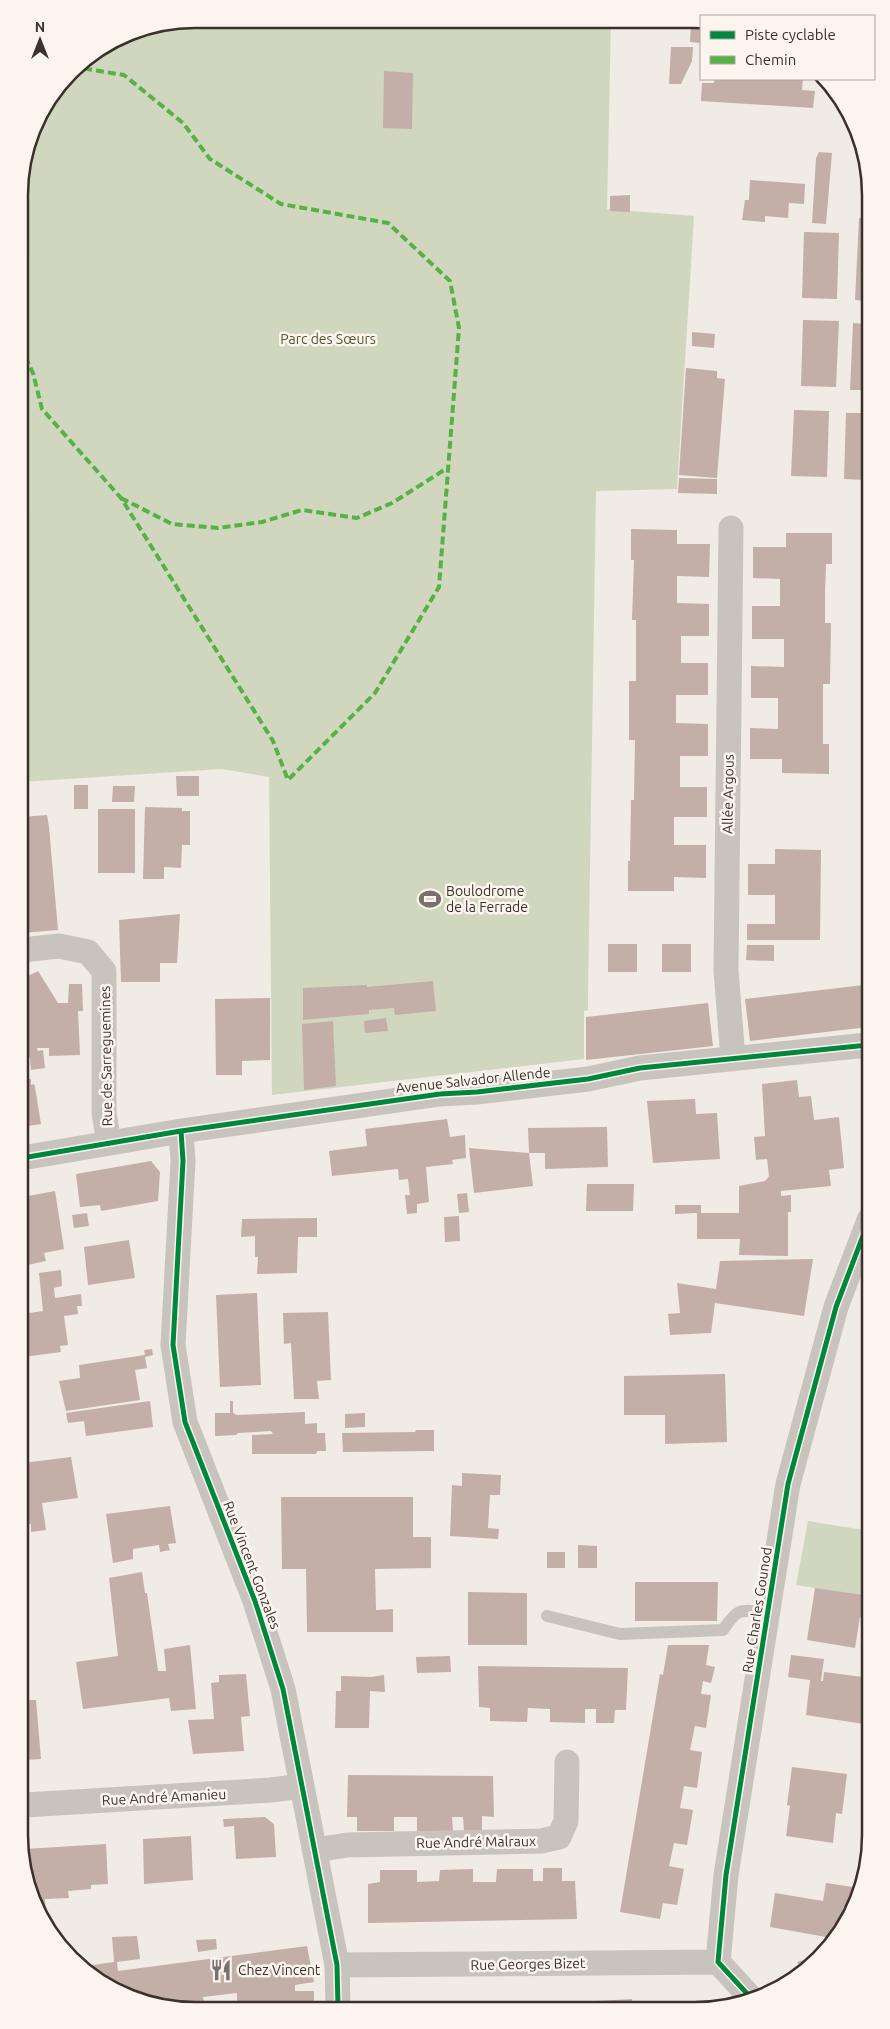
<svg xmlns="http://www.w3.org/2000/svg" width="890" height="2029" viewBox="0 0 890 2029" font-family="Ubuntu,sans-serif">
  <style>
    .green { fill: #d1d6bf }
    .building { fill: #c3afa7 }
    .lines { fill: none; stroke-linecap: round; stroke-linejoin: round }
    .service { stroke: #c9c3be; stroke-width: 12 }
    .minor { stroke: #c9c3be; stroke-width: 25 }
    .quiet { stroke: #57b246; stroke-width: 4; stroke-dasharray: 8 4; stroke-linecap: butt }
    .cycleway-casing { stroke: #fbf5ee; stroke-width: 8 }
    .cycleway { stroke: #00873e; stroke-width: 5 }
    .labels { text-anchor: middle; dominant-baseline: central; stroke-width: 5; stroke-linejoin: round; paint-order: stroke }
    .park-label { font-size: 14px; fill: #4a5a2e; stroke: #fbf5ee }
    .street-label { font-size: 14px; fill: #3b302b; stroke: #fbf5ee }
    .poi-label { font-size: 14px; fill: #3b302b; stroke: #fbf5ee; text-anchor: start }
    .rim { fill: none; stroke: #3b302b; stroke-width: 2.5 }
  </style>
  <rect width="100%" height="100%" fill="#f0ebe5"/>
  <path class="green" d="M195 19 611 21 607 209 694 216 677 489 596 491 588 995V1010L584 1011V1059L272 1095 269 777 222 769 21 782 19 183 37 117 78 63 128 32Z
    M808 1521 870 1531V1597L796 1585Z"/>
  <path class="building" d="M691 22H701V43L690 42Z
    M671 47H693L692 61 681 84H669Z
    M384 71 413 73 412 129 383 128Z
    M715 79H803L802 90 815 91 813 108 701 101 702 83H714Z
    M863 145 865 149V202H861Z
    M819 152 832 153 826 224 812 223 816 158Z
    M750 180 805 184 804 204 789 203 788 218 765 216V222L742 220 745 200H749Z
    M630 195V212L610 211V196Z
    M859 218H865L866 301 855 300Z
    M804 232 839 233 837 299 802 298Z
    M803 320 839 321 836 387 801 386Z
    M853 323 866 324V390H850Z
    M692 332 715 334 714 348 692 346Z
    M686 368 717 371V378L725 379 717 478 679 475Z
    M794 410 829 411 827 477 791 476Z
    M846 413H866V480L844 479Z
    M679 478 717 479V494L678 493Z
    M631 529 677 530V544H710L709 577 677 576V603L709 604V636H681V663H708V695H676V723L708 724V756H680V787H707V817H674V845H706V878L674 877V891H628V861H630L631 800H634L635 740H629V681H636V620H632L634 560H631Z
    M786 533H832V564H826L825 594V623H831L830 684H823V744H829V774L782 773V759H750V728L778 729V698H751V666L784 667V639H752V606H780V579L753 578V547H786Z
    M176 776H199V796H177Z
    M74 785H88V809H74Z
    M113 786H135L134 802H112Z
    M145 807 182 808V811H190V845H182L181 868 164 867V879H143Z
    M98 809H135V873H98Z
    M47 815 49 827 58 930 22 933 21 886H26L25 866H21L22 817Z
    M775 849 821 850 820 940H747V924H775V895H748V864H775Z
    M180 914 177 963H160V982H121L119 920Z
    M608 944H637V972H608Z
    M662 944H691V972H662Z
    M747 945H774V961L746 960Z
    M22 968H25L26 977 38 971 58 1003H68L69 984H82L83 1011H78L80 1055 49 1056V1048H37L38 1051 43 1050 45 1068 31 1070 30 1058 25 1059V1067H22Z
    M433 981 436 1011 395 1015 394 1008 369 1010V1014L303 1020V988L367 985V987Z
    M864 985V991L868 990V1027L750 1041 745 999Z
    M270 998V1060L242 1061V1075H216L215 999Z
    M708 1003 713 1046 586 1060V1017Z
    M386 1018 388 1031 365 1033 364 1021Z
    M333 1021 336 1086 304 1090 302 1024Z
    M31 1079V1085L34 1084 35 1087 41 1124 22 1127V1080Z
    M797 1080 799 1097 811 1096 814 1120 839 1117 844 1168 829 1170 831 1186 781 1191V1196L791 1195V1212H788V1256L739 1255 740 1239H697V1213L675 1214V1205H701V1213H739V1186L765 1181 769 1176 767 1159 756 1160 754 1137 765 1136 762 1084Z
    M695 1099 696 1114 717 1113 720 1159 653 1163 647 1101Z
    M447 1119 450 1137 465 1135 466 1158 452 1160 453 1164 426 1167 429 1202 417 1204V1213L407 1214 405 1195H410L408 1179 399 1180 398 1169 332 1176 329 1151 367 1146 365 1129Z
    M607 1127 608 1167 545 1169V1153H529L533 1186 474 1193 469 1148 529 1153 528 1128Z
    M151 1161 160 1172 158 1201 101 1211 100 1205 80 1207 76 1174Z
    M587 1184H634L633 1211H586Z
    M55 1191 64 1249 44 1253 46 1261 23 1266V1197Z
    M467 1193 469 1212 459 1213 457 1194Z
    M87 1213 89 1226 74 1228 72 1215Z
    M459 1216 460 1241 445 1242 444 1217Z
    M317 1218V1237H298L297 1273 257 1274 258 1257H255V1236L241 1237 242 1219Z
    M129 1240 135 1278 88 1285 84 1247Z
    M813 1259 804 1316 715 1303 711 1333 670 1335 668 1314 680 1313 677 1283 716 1289 720 1261Z
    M61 1270 62 1286 54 1288 55 1298 81 1294 82 1306H77L78 1314 64 1316 68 1345 60 1346 61 1352 23 1357V1314L43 1311 39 1273Z
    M257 1293 261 1385 220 1387 216 1295Z
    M328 1312 331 1380 317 1381 319 1399H294L291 1343 284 1344 283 1313Z
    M152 1349 153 1355 145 1357 147 1368 135 1370 140 1400 66 1411 59 1381 80 1378 79 1365 145 1355 144 1350Z
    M725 1374 727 1442 665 1444V1415H624V1376Z
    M150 1401 153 1427 86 1436 84 1421 68 1423 66 1413Z
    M230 1401H233V1413L237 1415 305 1412V1424L317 1423V1433H325L326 1451H317L316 1454H252V1435L273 1434 271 1431 238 1433 236 1435 215 1436V1413H230Z
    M365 1413V1427L345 1428V1414Z
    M416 1430H434V1451L343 1452 342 1433 415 1432Z
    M71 1457 78 1498 42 1503 46 1530 31 1532V1524L24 1525 23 1463Z
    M462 1473 501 1475 500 1495H490L488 1528 499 1529 498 1539 450 1536 452 1485 462 1486Z
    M281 1497H413V1537H431V1568L375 1569 376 1610 393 1609V1632H307L306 1569H282Z
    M170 1506 176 1543 168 1544 170 1550 160 1552 159 1545 133 1549V1559L113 1563 106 1514Z
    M578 1545 597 1546V1568H578Z
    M547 1552H565V1568H547Z
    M142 1572 145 1593H147L158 1671H166L164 1649 190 1645 196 1709 171 1711 169 1698 83 1709 76 1662 118 1656 109 1578Z
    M635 1582H718L717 1621H635Z
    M815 1588 870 1596V1619L860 1617 855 1648 807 1640Z
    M468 1592 527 1593V1645H468Z
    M668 1645H709L706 1665 715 1667 711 1683 703 1681 701 1694 711 1695 706 1728 695 1726 690 1750 702 1752 697 1788 684 1786 680 1808 693 1810 687 1845 674 1843 669 1866 684 1869 677 1905 663 1903 660 1919 620 1912 660 1674 663 1675Z
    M791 1655 824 1659 821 1681H823L824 1672 870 1678V1725L806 1715 810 1680 788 1677Z
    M450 1656 451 1672 417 1673 416 1657Z
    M478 1666 628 1668 626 1710H615L614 1723H596V1709H585V1723L550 1722V1709L528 1708 527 1722 490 1721V1708L479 1707Z
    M246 1674 250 1716 241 1717 244 1751 193 1754 188 1720 214 1719 211 1683 219 1682V1675Z
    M384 1675 385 1692 370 1691 369 1728H335L336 1691H341V1676L371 1677Z
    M24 1700H36L41 1759 24 1760Z
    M792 1767 847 1774 842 1814 836 1813 833 1843 786 1836 790 1806 787 1805Z
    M348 1775 493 1776 494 1817 482 1816V1831H464L463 1817H452L453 1831H417V1817H394V1831H357V1817H347Z
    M265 1817 274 1824 276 1857 236 1859 234 1826 224 1827 223 1819Z
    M191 1836 193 1880 144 1884 143 1839Z
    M106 1844 108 1884 91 1885V1889L68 1891 69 1898 45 1899 46 1923H44L25 1880V1849Z
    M543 1868H562V1881H575L577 1919 368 1923V1884L380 1882V1870H417V1882L439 1881 440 1870 473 1869V1882H496L497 1869H533V1881H543Z
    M826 1883 853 1887 849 1907H843L837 1939 770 1927 775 1893 823 1901Z
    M137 1936 140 1959 117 1962 118 1971 307 1946 314 1982 295 1985V1991H314V2006L237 2007V1993L203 1997 205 2007H178L177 2000 153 2003 79 1967 114 1962 112 1937Z
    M216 1939 217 1949 198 1952 196 1940Z
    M819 1956 804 1971 797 1962Z
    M632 1999 633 2005H577V2002Z"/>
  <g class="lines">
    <path class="service" d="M547 1616 620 1634 723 1630C739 1606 741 1610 768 1613"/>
    <path class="minor" d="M731 528 726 970 733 1059
      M22 950 59 946 88 952 104 971V1113L109 1143
      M181 1131 183 1161 173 1345 185 1422 255 1601 283 1689 337 1965 338 2006
      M22 1158 181 1131 440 1094 477 1092 588 1079 640 1068 868 1045
      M25 1805 271 1790 302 1786
      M316 1850 347 1845 541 1841 559 1837 566 1821 567 1762
      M337 1965 718 1962
      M752 1999 718 1962 726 1875 788 1484 836 1307 869 1220"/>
    <path class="quiet" d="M20 346 33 373 42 409 121 498 273 741 288 780 375 693 439 587 459 328 450 281 388 223 281 204 210 159 183 123 124 75 75 67
      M121 498 172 524 218 528 262 522 302 510 357 518 392 503 449 467"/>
    <g class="cycleway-casing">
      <path id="cycleway" d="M181 1131 183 1161 173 1345 185 1422 255 1601 283 1689 337 1965 338 2006
        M22 1158 181 1131 440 1094 477 1092 588 1079 640 1068 868 1045
        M752 1999 718 1962 726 1875 788 1484 836 1307 869 1220"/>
    </g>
    <use href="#cycleway" class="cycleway"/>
  </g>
  <defs>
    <g id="stadium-bare" transform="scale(1.725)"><path d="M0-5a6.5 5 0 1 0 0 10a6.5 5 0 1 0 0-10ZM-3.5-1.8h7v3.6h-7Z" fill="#7a716c" stroke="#fbf5ee" stroke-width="2.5" paint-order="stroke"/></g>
    <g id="restaurant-bare" transform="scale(1.725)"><path d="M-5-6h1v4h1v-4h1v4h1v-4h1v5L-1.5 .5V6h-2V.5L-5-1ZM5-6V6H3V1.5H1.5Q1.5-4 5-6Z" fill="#7a716c" stroke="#fbf5ee" stroke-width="2.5" paint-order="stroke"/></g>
  </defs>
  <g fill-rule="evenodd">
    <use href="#stadium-bare" x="430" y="899"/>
    <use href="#restaurant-bare" x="221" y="1970"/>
  </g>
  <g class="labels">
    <g class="park-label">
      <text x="328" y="339">Parc des Sœurs</text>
    </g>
    <g class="street-label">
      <text transform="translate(728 794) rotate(-89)">Allée Argous</text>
      <text transform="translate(106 1056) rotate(-91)">Rue de Sarreguemines</text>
      <text transform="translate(473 1080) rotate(-6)">Avenue Salvador Allende</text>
      <text transform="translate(252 1565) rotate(69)">Rue Vincent Gonzales</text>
      <text transform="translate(757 1610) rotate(-81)">Rue Charles Gounod</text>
      <text transform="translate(164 1797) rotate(-3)">Rue André Amanieu</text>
      <text transform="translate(476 1842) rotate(-1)">Rue André Malraux</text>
      <text transform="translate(528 1964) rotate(-1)">Rue Georges Bizet</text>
    </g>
    <g class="poi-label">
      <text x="446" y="891">Boulodrome<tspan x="446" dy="16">de la Ferrade</tspan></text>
      <text x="238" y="1970">Chez Vincent</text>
    </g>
  </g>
  <path d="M0 0H890V2029H0ZM195 28H695A167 167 0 0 1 862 195V1835A167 167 0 0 1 695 2002H195A167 167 0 0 1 28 1835V195A167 167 0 0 1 195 28Z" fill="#fbf5ee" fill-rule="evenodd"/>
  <path class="rim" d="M195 28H695A167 167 0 0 1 862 195V1835A167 167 0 0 1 695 2002H195A167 167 0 0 1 28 1835V195A167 167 0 0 1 195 28Z"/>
  <rect x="700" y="15" width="175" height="65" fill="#fbf5ee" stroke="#aea6a0"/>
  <rect x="710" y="31" width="25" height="8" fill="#00873e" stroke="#aea6a0"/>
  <text x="745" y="40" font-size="15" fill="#3b302b">Piste cyclable</text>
  <rect x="710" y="56" width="25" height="8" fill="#57b246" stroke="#aea6a0"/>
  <text x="745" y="65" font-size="15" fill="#3b302b">Chemin</text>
  <g transform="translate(40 40)" stroke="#fbf5ee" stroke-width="4" paint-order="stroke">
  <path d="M0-4L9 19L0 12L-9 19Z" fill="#3b302b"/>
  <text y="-8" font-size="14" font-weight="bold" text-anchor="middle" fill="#3b302b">N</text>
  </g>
</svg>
